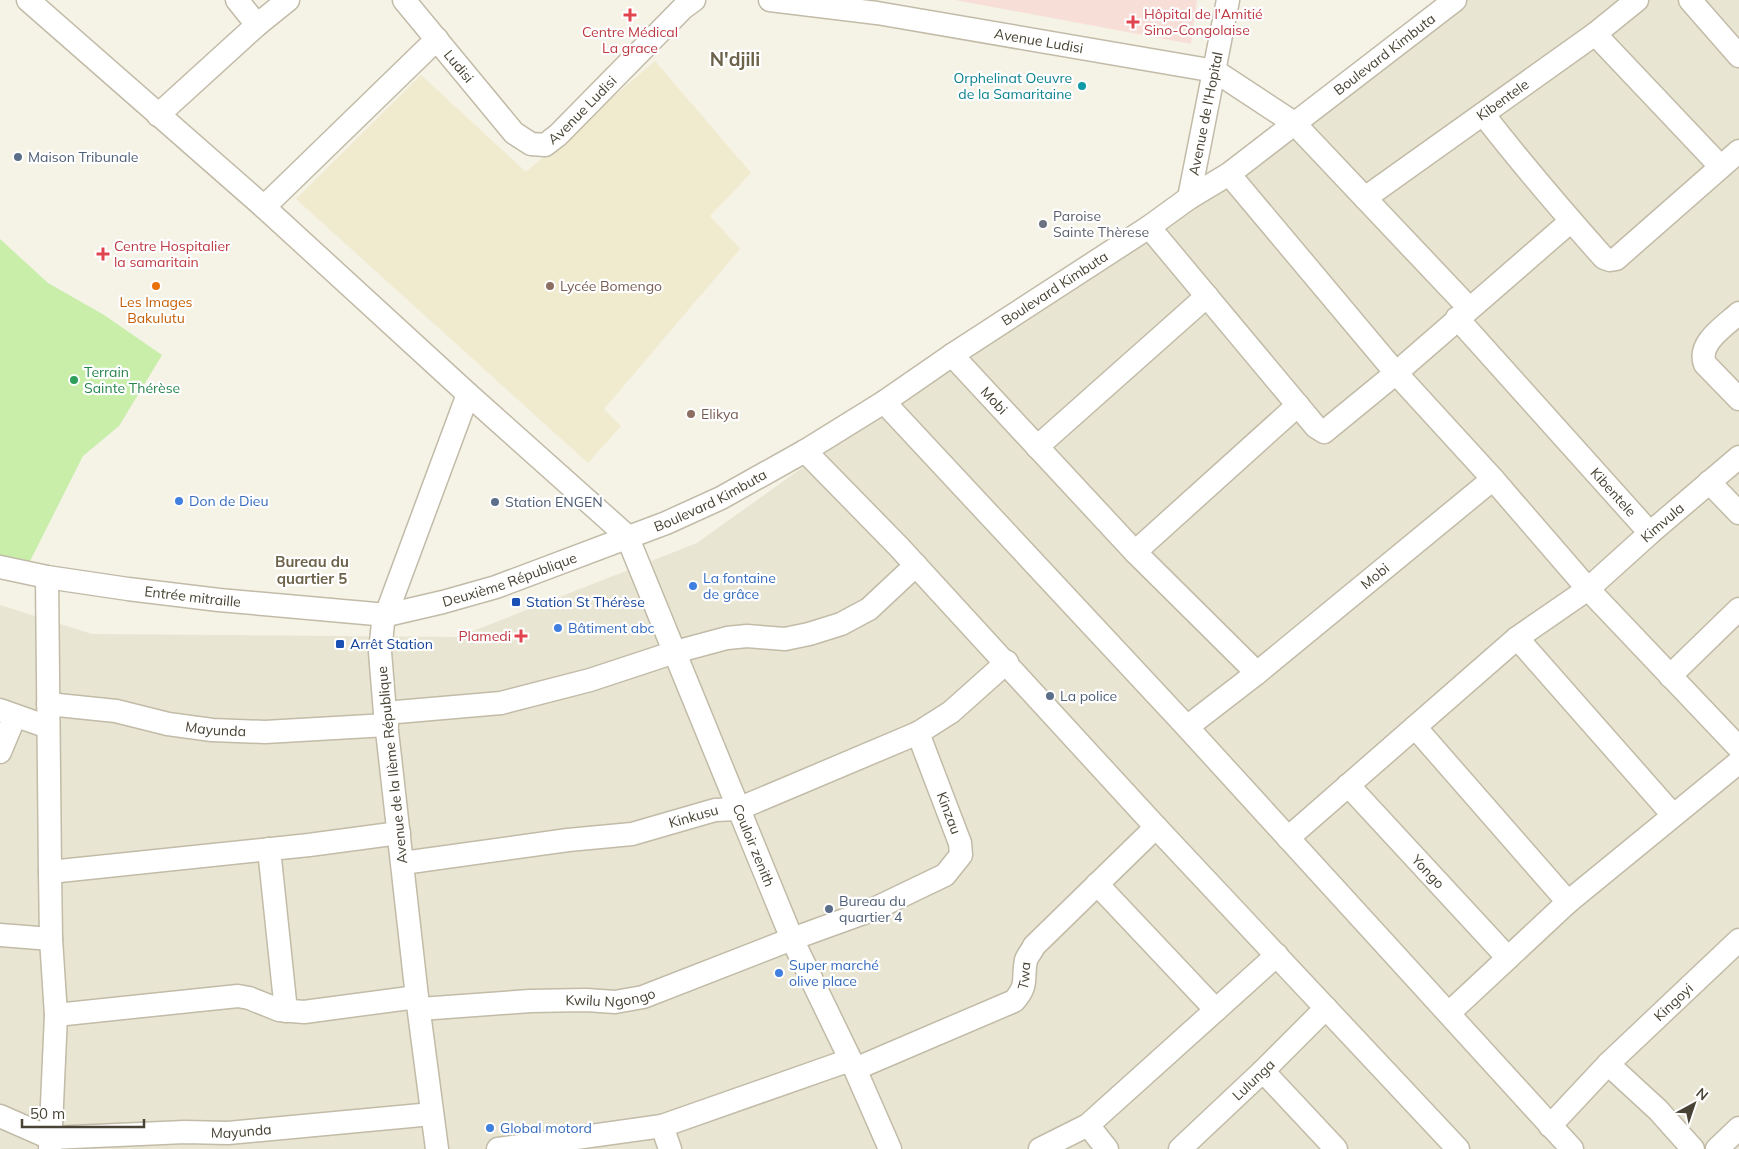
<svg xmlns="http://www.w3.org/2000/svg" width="1739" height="1149" viewBox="0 0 1739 1149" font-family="Mulish,sans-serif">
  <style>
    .residential { fill: #e9e5d3 }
    .education { fill: #f0eace }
    .medical { fill: #f7dfd8 }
    .green { fill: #c8eeaa }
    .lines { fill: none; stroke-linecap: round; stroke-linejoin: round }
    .minor-casing { stroke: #c1bba7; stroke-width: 25 }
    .minor { stroke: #fff; stroke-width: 22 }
    .health-dot { fill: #e0444e; stroke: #fff; stroke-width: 2 }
    .culture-dot { fill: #0f9aa8; stroke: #fff; stroke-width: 2 }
    .service-dot { fill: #5c6f8a; stroke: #fff; stroke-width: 2 }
    .worship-dot { fill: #6b7280; stroke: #fff; stroke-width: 2 }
    .food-dot { fill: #e8710a; stroke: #fff; stroke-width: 2 }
    .education-dot { fill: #8d6e63; stroke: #fff; stroke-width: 2 }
    .leisure-dot { fill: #2e9e5b; stroke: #fff; stroke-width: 2 }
    .shop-dot { fill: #3f7fe0; stroke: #fff; stroke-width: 2 }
    .transit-dot { fill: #1a4fb4; stroke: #fff; stroke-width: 2 }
    .labels { text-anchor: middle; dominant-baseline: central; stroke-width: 4.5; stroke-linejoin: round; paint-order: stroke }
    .health-label { font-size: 14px; fill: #be3a42; stroke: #fff; text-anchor: start }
    .street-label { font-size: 14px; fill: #484334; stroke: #fff }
    .culture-label { font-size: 14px; fill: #0d838f; stroke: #fff; text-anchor: end }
    .service-label { font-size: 14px; fill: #4e5e75; stroke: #fff; text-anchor: start }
    .worship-label { font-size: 14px; fill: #5b616d; stroke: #fff; text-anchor: start }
    .education-label { font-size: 14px; fill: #785e54; stroke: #fff; text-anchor: start }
    .food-label { font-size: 14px; fill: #c56008; stroke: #fff }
    .leisure-label { font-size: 14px; fill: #27864d; stroke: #fff; text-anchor: start }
    .shop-label { font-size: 14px; fill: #366cbe; stroke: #fff; text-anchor: start }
    .transit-label { font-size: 14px; fill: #164399; stroke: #fff; text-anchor: start }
    .neighbourhood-label { font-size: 15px; font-weight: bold; fill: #6d624a; stroke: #fff }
    .district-label { font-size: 19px; font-weight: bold; fill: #6d624a; stroke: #fff }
  </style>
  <rect width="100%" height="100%" fill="#f5f2e6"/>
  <path class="residential" d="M1454 0H1739V1149H0V605L92 634 458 637 697 543Z"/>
  <path class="education" d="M655 61 751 173 710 216 740 249 604 409 621 426 588 463 296 199 421 75 526 172Z"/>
  <path class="medical" d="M955 0H1197L1191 44Z"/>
  <path class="green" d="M0 239 48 283 104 315 162 355 119 426 83 456 29 563 0 557Z"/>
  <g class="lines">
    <g class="minor-casing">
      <g id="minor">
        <path id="s1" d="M28 0 264 207 468 394 627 536 792 939 855 1069 890 1149"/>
        <path d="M237 0 257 25"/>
        <path id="s2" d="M404 0 514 133 531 144 545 145 558 135 683 8 694 0"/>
        <path id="s3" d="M770 0 877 13 1215 71 1294 123 1469 308"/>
        <path d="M1690 0 1739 56"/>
        <path d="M1595 34 1720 166"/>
        <path d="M1483 114C1522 164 1562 211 1604 258L1610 260 1616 259 1739 151"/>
        <path d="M158 115 257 25 288 0"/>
        <path d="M1229 174 1396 373 1493 479 1588 589 1739 748"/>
        <path id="s4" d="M1189 198 1228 0"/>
        <path id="s5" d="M1365 198 1595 34 1637 0"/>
        <path d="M264 207 437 39"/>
        <path d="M1149 227 1316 427 1324 432 1396 373 1571 221"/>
        <path d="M1739 313C1725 326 1697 343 1705 364L1739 399"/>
        <path id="s6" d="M1457 318 1650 533"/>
        <path id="s7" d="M952 355 1135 552 1257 673"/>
        <path d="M884 402 1187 727 1572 1149"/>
        <path d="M1037 447 1207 296"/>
        <path d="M805 451 899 547 1156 827 1458 1149"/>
        <path d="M1709 482 1739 513"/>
        <path d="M1135 552 1298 405"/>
        <path id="s8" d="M0 567 47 577 128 589 219 600 387 615 443 602 496 587 666 523 721 498 805 451 884 402 952 355 1149 227 1189 198 1229 174 1455 0"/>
        <path d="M47 577 50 872 51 939 56 1015 50 1149"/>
        <path d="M1517 638 1673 815"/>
        <path d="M1670 676 1739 609"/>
        <path id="s9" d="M48 704 116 711 168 724 212 730 265 732 387 725"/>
        <path d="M0 710 48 727"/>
        <path d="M385 713 501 703 590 680 675 652 727 638 747 636 785 639 809 634 841 624 869 609 916 565"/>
        <path id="s10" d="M1187 727 1257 673 1493 479"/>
        <path d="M1415 727 1568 902"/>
        <path d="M0 752 15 716"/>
        <path id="s11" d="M1348 785 1508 958"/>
        <path id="s12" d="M1288 838 1517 638 1588 589 1650 533 1739 457"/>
        <path d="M269 849 286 1011"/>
        <path id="s13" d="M403 863 568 840 632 834 715 810 738 809 918 733 951 712 1007 662"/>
        <path d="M50 872 309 845 399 833"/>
        <path d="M1097 884 1216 1010"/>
        <path d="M0 935 51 939"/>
        <path id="s14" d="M420 1009 530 1001 586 1000 615 1002 643 997 792 939 872 910 945 875 961 855 960 843 918 733"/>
        <path d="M1449 1013 1568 902 1739 762"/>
        <path d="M56 1015 238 996 249 998 279 1010 304 1012 417 997"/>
        <path d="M1608 1064 1658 1110 1693 1149"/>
        <path id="s15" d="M855 1069 1014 1001C1029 984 1022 979 1026 960 1028 955 1032 951 1034 946L1156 827"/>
        <path d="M1263 1071 1336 1149"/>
        <path id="s16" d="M0 1116 50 1138 185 1132 228 1133 432 1114"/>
        <path d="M1088 1125 1107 1149"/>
        <path d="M662 1126 670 1149"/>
        <path id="s17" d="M1550 1126 1608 1064 1739 940"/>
        <path d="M437 1149 417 997 385 713 380 652 383 623 468 394"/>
        <path d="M498 1149 662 1126 850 1060"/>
        <path d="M1040 1149 1088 1125 1277 955"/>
        <path id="s18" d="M1180 1149 1263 1071 1326 1008"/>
        <path d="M1717 1149 1739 1128"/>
      </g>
    </g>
    <use href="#minor" class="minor"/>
  </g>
  <g class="health-dot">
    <path d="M627.5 7.5h5v5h5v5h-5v5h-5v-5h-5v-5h5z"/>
    <path d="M1130.5 14.5h5v5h5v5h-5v5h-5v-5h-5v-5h5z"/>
    <path d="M100.5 246.5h5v5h5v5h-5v5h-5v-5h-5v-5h5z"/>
    <path d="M518.5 628.5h5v5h5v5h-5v5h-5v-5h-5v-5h5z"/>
  </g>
  <circle class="culture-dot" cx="1082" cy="86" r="5"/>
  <g class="service-dot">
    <circle cx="18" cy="157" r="5"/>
    <circle cx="495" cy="502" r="5"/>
    <circle cx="1050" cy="696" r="5"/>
    <circle cx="829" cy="909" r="5"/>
  </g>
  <circle class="worship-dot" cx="1043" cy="224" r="5"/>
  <circle class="food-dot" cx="156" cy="286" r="5"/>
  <g class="education-dot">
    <circle cx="550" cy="286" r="5"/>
    <circle cx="691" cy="414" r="5"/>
  </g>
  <circle class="leisure-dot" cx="74" cy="380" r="5"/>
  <g class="shop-dot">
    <circle cx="179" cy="501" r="5"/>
    <circle cx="693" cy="586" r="5"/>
    <circle cx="558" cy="628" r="5"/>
    <circle cx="779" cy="973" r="5"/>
    <circle cx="490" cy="1128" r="5"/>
  </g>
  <g class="transit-dot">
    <rect x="511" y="597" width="10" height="10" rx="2.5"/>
    <rect x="335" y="639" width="10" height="10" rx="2.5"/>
  </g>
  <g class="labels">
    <g class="health-label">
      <text x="1144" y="14">Hôpital de l'Amitié<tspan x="1144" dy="16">Sino-Congolaise</tspan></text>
      <text x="630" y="32" text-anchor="middle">Centre Médical<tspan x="630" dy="16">La grace</tspan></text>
      <text x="114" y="246">Centre Hospitalier<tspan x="114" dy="16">la samaritain</tspan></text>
      <text x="511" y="636" text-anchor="end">Plamedi</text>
    </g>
    <g class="street-label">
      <text stroke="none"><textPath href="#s3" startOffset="272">Avenue Ludisi</textPath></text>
      <text stroke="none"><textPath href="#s8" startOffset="1544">Boulevard Kimbuta</textPath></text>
      <text stroke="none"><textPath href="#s2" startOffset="86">Ludisi</textPath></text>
      <text stroke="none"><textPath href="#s5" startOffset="169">Kibentele</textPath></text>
      <text stroke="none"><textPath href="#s2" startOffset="258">Avenue Ludisi</textPath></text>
      <text stroke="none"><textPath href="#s4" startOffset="86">Avenue de l'Hopital</textPath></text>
      <text stroke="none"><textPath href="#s8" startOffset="1139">Boulevard Kimbuta</textPath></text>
      <text stroke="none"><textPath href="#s7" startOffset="62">Mobi</textPath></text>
      <text stroke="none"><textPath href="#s6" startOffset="234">Kibentele</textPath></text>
      <text stroke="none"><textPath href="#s8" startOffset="734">Boulevard Kimbuta</textPath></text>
      <text stroke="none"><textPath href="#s12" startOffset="490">Kimvula</textPath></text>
      <text stroke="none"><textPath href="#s10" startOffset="241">Mobi</textPath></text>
      <text stroke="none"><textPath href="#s8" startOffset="518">Deuxième République</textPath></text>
      <text stroke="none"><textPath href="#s8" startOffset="195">Entrée mitraille</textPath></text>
      <text stroke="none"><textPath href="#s9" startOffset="170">Mayunda</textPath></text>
      <text transform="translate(392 765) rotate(-96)">Avenue de la IIème République</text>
      <text transform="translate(949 813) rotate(69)">Kinzau</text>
      <text stroke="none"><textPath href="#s13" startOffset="295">Kinkusu</textPath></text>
      <text stroke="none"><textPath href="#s1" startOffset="1138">Couloir zenith</textPath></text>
      <text stroke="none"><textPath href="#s11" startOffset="118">Yongo</textPath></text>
      <text stroke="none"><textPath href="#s15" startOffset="201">Twa</textPath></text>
      <text stroke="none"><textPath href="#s14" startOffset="191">Kwilu Ngongo</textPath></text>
      <text stroke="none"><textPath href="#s17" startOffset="175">Kingoyi</textPath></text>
      <text stroke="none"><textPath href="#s18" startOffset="101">Lulunga</textPath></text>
      <text stroke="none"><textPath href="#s16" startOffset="246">Mayunda</textPath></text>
    </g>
    <g class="culture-label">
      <text x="1072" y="78">Orphelinat Oeuvre<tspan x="1072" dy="16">de la Samaritaine</tspan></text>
    </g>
    <g class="service-label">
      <text x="28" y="157">Maison Tribunale</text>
      <text x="505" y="502">Station ENGEN</text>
      <text x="1060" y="696">La police</text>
      <text x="839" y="901">Bureau du<tspan x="839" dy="16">quartier 4</tspan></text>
    </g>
    <g class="worship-label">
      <text x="1053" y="216">Paroise<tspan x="1053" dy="16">Sainte Thèrese</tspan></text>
    </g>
    <g class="education-label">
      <text x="560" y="286">Lycée Bomengo</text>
      <text x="701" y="414">Elikya</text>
    </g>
    <g class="food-label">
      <text x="156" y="302">Les Images<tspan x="156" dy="16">Bakulutu</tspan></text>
    </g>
    <g class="leisure-label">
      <text x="84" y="372">Terrain<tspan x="84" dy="16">Sainte Thérèse</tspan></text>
    </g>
    <g class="shop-label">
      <text x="189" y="501">Don de Dieu</text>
      <text x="703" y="578">La fontaine<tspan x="703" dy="16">de grâce</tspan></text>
      <text x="568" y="628">Bâtiment abc</text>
      <text x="789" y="965">Super marché<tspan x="789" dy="16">olive place</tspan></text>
      <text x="500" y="1128">Global motord</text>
    </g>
    <g class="transit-label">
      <text x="526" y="602">Station St Thérèse</text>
      <text x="350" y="644">Arrêt Station</text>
    </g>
    <g class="neighbourhood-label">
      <text x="312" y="561">Bureau du<tspan x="312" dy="17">quartier 5</tspan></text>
    </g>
    <g class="district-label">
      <text x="735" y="59">N'djili</text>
    </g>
  </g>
  <g transform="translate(1694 1104) rotate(40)" stroke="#ffffff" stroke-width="4" paint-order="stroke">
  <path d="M0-4L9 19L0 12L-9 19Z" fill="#484334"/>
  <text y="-8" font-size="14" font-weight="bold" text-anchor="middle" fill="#484334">N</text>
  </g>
  <path d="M22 1119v8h122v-8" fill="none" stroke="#484334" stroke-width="2.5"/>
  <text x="30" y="1119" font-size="15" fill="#484334" stroke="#ffffff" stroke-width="4" paint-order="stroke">50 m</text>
</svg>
